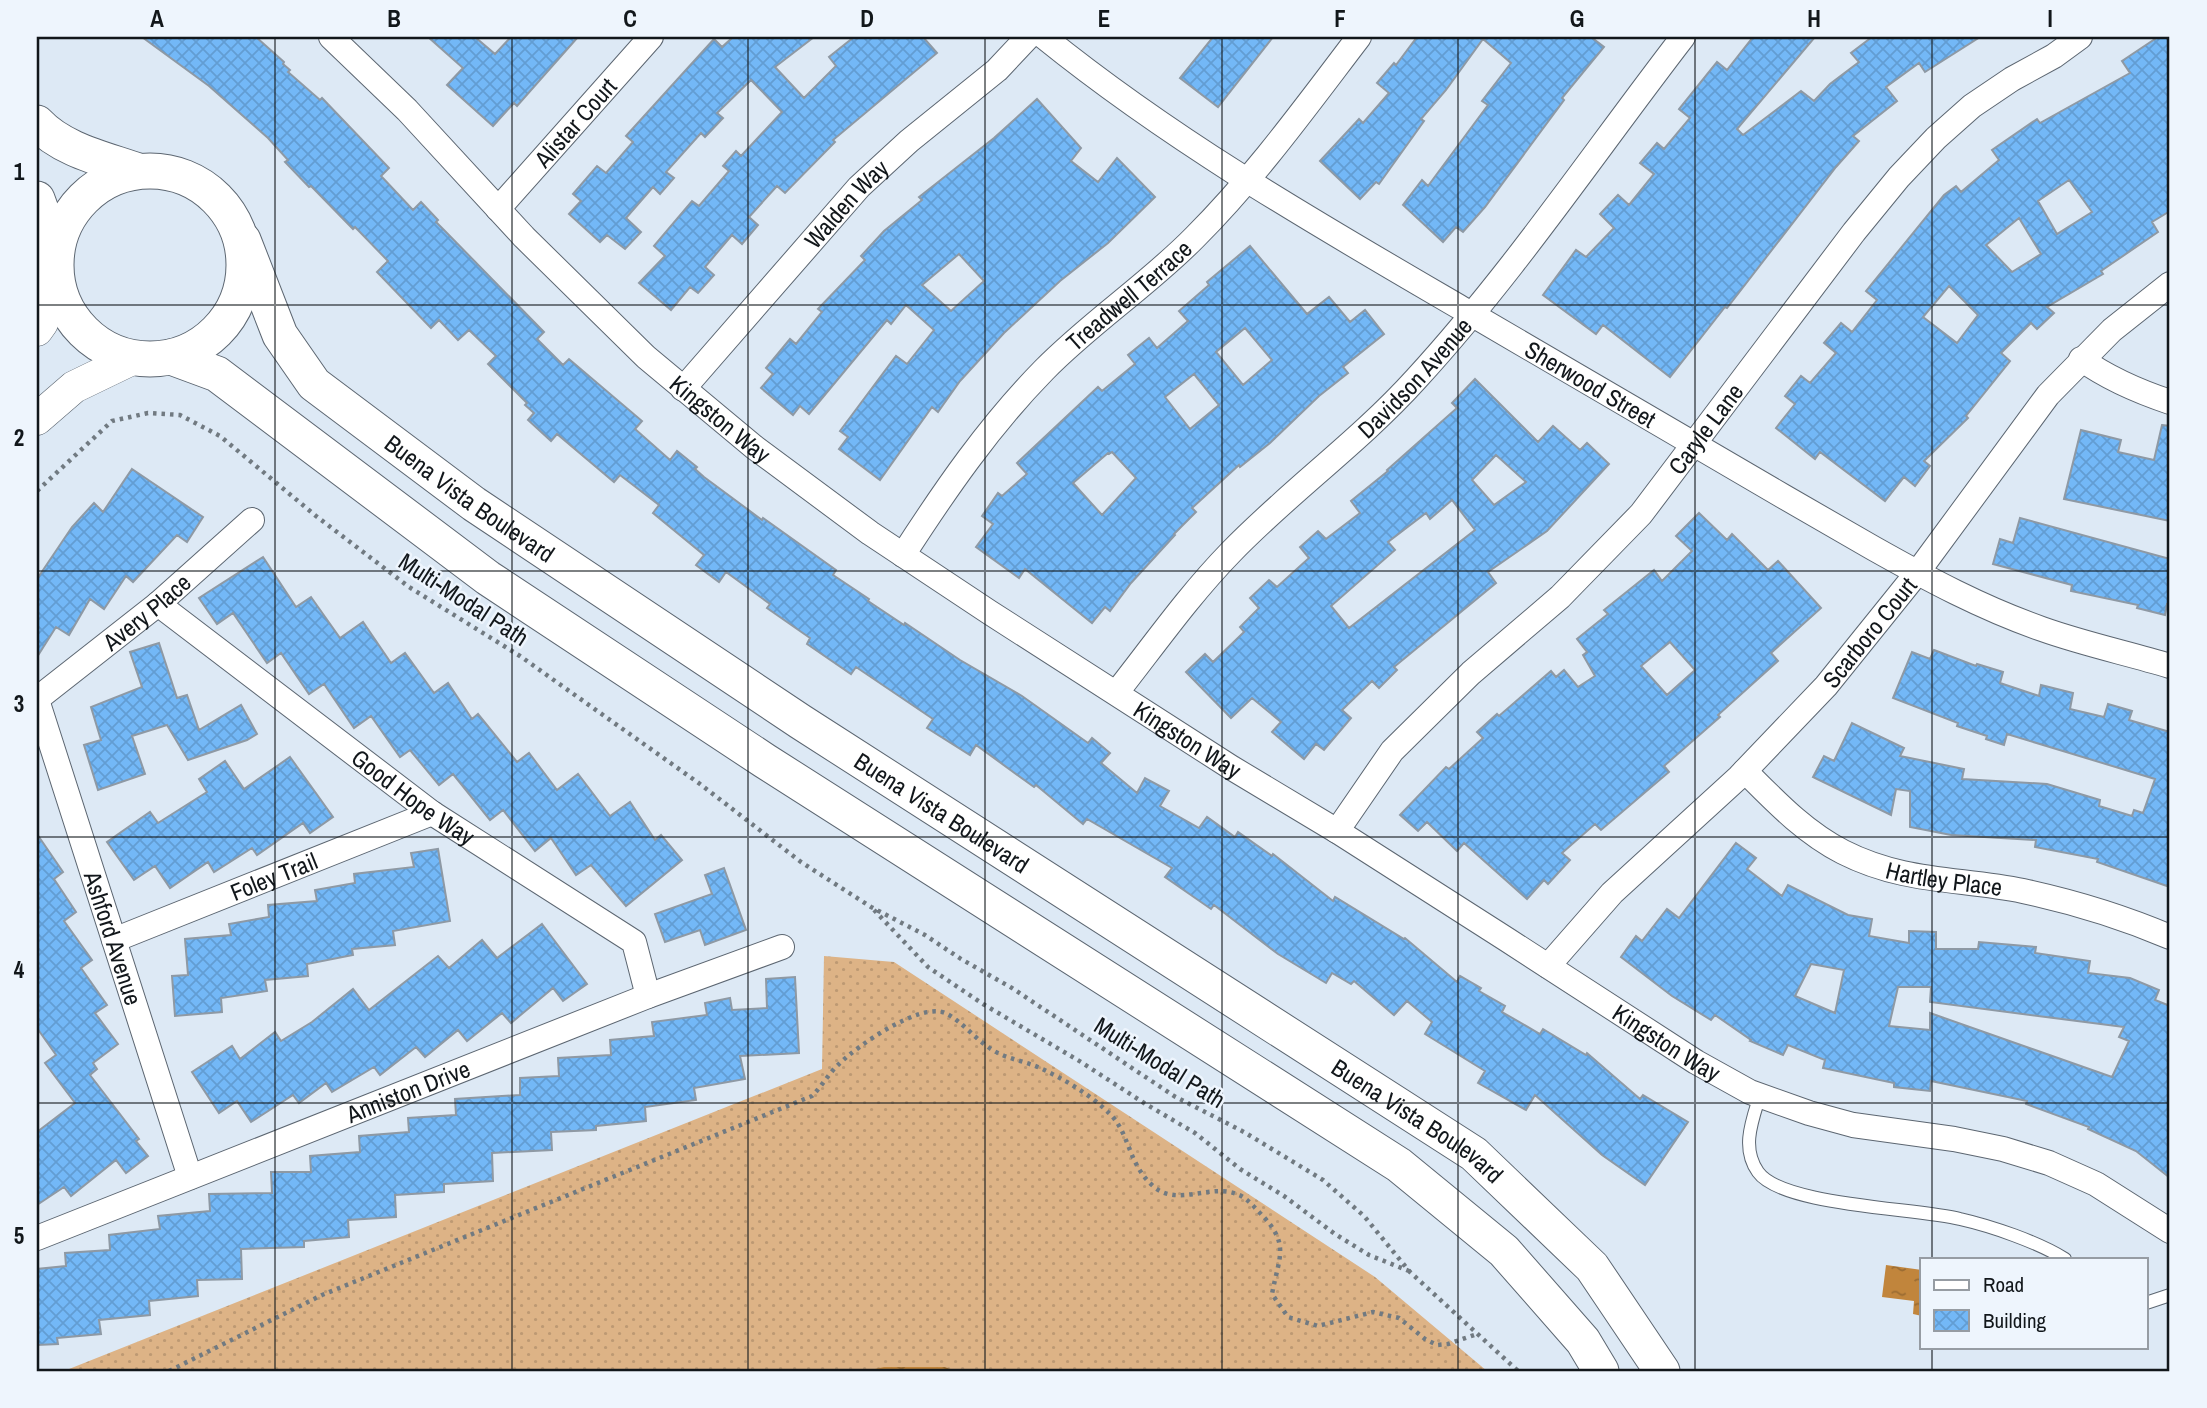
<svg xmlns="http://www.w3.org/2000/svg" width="2207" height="1408" viewBox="0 0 2207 1408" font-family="'Archivo Narrow',sans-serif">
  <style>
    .grass { fill: url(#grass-dots) }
    .water { fill: url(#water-ripples) }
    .building { fill: url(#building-cross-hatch); stroke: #8e99a4; stroke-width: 2; fill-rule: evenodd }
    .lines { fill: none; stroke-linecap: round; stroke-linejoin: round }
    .service-casing { stroke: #5c6671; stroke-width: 14 }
    .minor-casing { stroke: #5c6671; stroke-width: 26 }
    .tertiary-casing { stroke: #5c6671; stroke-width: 33 }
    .secondary-casing { stroke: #5c6671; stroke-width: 37 }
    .path { stroke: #717a81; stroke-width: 4.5; stroke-dasharray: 3.5 5; stroke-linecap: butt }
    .service { stroke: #fff; stroke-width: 12 }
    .minor { stroke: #fff; stroke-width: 24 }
    .tertiary { stroke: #fff; stroke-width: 32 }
    .secondary { stroke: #fff; stroke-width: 35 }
    .grid { fill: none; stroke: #12171b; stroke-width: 2; stroke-opacity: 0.55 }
    .labels { text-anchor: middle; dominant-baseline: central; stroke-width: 5; stroke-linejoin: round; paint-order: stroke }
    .street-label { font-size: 24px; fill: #12171b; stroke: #eef5fd }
    .neatline { fill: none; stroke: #12171b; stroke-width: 2.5 }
    .grid-label { font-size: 23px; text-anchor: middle; font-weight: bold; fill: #12171b }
  </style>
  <defs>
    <pattern id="grass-dots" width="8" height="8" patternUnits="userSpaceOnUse" patternTransform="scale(1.75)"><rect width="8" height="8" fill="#ddb386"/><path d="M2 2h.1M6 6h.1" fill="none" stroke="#bd9973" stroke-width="1.8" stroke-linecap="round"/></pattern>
    <pattern id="water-ripples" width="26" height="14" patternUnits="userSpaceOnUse" patternTransform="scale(1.75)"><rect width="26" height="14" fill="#c1853c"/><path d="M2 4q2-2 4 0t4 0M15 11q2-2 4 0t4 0" fill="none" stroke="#9b6c32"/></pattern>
    <pattern id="building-cross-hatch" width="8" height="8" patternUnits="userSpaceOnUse" patternTransform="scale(1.75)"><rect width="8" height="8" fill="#73b8f7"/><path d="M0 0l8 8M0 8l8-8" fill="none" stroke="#629dd3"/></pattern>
  </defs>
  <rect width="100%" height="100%" fill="#dde9f5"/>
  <path class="grass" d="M824 956 894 962 1375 1277 1487 1371H64L822 1069Z"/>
  <path class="water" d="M1886 1265 1922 1270V1316L1913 1314 1914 1301 1882 1297Z
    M884 1367H945L955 1371H866Z"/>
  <path class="building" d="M142 37H256L284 62 283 64 290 70 288 72 320 100 322 98 389 168 381 176 413 210 421 202 438 220 436 222 444 230 544 332 537 339 563 365 569 359 642 421 635 429 670 460 677 451 697 467 695 469 704 477 762 520 763 518 836 570 833 575 869 599 868 601 904 625 905 623 960 660 1022 696 1088 743 1092 738 1110 753 1101 763 1137 793 1145 778 1169 791 1160 806 1199 828 1207 817 1235 837 1238 832 1272 856 1273 854 1333 901 1335 897 1404 939 1405 938 1457 982 1460 976 1481 988 1479 991 1505 1006 1502 1012 1540 1034 1543 1029 1586 1055 1587 1053 1640 1099 1643 1095 1688 1122 1645 1185 1602 1155 1535 1095 1526 1110 1478 1083 1485 1071 1425 1034 1432 1022 1407 1001 1394 1015 1354 981 1351 984 1332 973 1326 983 1278 954 1214 905 1211 909 1165 877 1172 868 1087 819 1083 824 1036 785 1034 787 976 745 970 755 927 728 933 719 856 667 851 674 807 644 810 638 767 608 770 604 726 572 719 582 696 565 704 555 653 513 659 505 620 475 614 482 557 434 551 441 528 420 534 413 525 405 527 403 488 364 496 356 469 330 458 340 439 320 431 328 377 272 388 261 355 227 353 229 311 186 309 187 285 162 288 160 268 138 209 86Z
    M428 37H475L495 54 511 37H578L517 106 514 103 493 126 447 85 463 68Z
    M733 37H814L775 67 804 98 836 66 829 57 854 37H923L937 53 833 140 835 142 785 193 777 186 749 217 758 225 742 244 732 235 705 267 714 275 698 293 690 287 671 310 639 283 665 256 654 246 692 201 699 206 729 171 723 166 736 151 741 156 782 112 751 80 717 113 723 118 705 137 701 133 666 172 674 178 660 194 653 187 626 218 641 232 625 249 607 235 600 242 569 214 581 201 573 194 597 166 606 173 633 142 626 136 714 39 722 47Z
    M1213 37H1273L1218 107 1180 78Z
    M1417 37H1591L1604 47 1562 98 1564 100 1485 207 1463 232 1456 227 1443 242 1403 205 1422 180 1428 186 1488 105 1482 101 1511 63 1483 39 1446 90 1421 119 1424 121 1379 184 1376 182 1360 199 1320 161 1359 119 1363 123 1389 93 1377 83 1394 63 1396 65Z
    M1753 37H1815L1737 129 1743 135 1801 91 1814 101 1830 84 1859 62 1851 53 1872 37H1980L1925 72 1919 63 1886 87 1897 101 1853 136 1859 141 1836 167 1727 308 1725 307 1670 377 1603 325 1596 334 1543 295 1576 250 1586 257 1614 228 1600 214 1618 195 1629 205 1654 174 1640 163 1657 143 1664 149 1690 118 1679 109 1717 62 1727 70Z
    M2158 37H2170V211L2152 222 2158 232 2101 271 2103 274 2047 307 2054 313 2037 329 2031 323 2001 353 2010 361 1966 416 1968 418 1924 461 1930 466 1915 486 1904 477 1885 501 1820 452 1815 459 1776 428 1795 404 1785 396 1801 376 1810 383 1836 353 1824 343 1841 323 1852 332 1877 300 1866 291 1944 195 1956 186 1961 192 1999 160 1992 150 2037 119 2040 123 2130 73 2122 61ZM2069 180 2092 212 2057 234 2038 201ZM2019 218 2041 254 2012 272 1986 245ZM1949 286 1978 315 1957 343 1923 317Z
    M1037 99 1081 148 1071 161 1098 182 1117 158 1155 197 1108 243 1060 281 1004 333 960 381 938 412 932 407 880 480 839 449 848 437 840 431 896 356 907 364 934 330 906 305 891 324 887 320 809 414 800 406 793 415 761 388 773 374 766 368 790 339 796 344 822 312 818 309 865 260 861 256 884 231 922 200 919 197 994 138ZM959 254 984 281 951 311 922 285Z
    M1250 246 1307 314 1329 297 1350 322 1365 310 1384 334 1343 367 1348 373 1319 396 1270 443 1240 467 1239 465 1192 508 1196 512 1174 534 1175 535 1131 583 1110 611 1105 607 1092 623 1025 569 1019 578 976 547 993 524 982 516 998 493 1002 496 1027 474 1017 463 1098 387 1102 391 1135 364 1128 355 1149 338 1157 348 1188 321 1179 311 1209 285 1207 282ZM1245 328 1272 360 1243 385 1216 352ZM1194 374 1219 405 1190 429 1165 397ZM1112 452 1136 478 1102 515 1073 483 1108 453 1109 454Z
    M1475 379 1538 442 1553 426 1580 450 1587 443 1609 464 1547 531 1488 572 1496 583 1394 667 1397 670 1379 688 1372 681 1342 710 1351 718 1324 750 1316 744 1304 759 1272 732 1281 722 1252 698 1231 718 1186 672 1205 654 1213 662 1244 632 1240 627 1259 608 1250 598 1269 580 1277 587 1309 558 1300 547 1318 531 1326 539 1360 513 1351 501 1388 471 1387 470 1457 408 1452 403ZM1496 455 1526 482 1494 505 1472 480ZM1452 500 1475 530 1349 628 1331 606 1395 550 1388 542 1426 513 1430 519Z
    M2162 425 2170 426V521L2064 499 2081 430 2121 440 2118 452 2154 460Z
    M132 469 203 517 187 542 177 535 133 582 126 576 104 609 90 599 69 635 56 627 37 657V579L72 527 94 503 103 512Z
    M1699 513 1727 540 1732 534 1768 570 1778 561 1821 608 1771 653 1778 661 1718 715 1720 717 1664 766 1669 772 1601 830 1595 824 1562 853 1570 860 1548 884 1544 880 1527 899 1464 843 1457 851 1427 822 1418 831 1400 815 1446 767 1449 769 1483 738 1477 732 1497 714 1499 716 1551 671 1556 677 1564 670 1578 687 1595 676 1583 655 1587 652 1577 639 1608 614 1604 610 1654 570 1662 581 1692 551 1676 536ZM1670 642 1695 670 1667 695 1641 666Z
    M2020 518 2170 559V605L2167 604 2165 615 2137 608 2138 605 2071 591 2072 585 1993 564 2000 539 2013 543Z
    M263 557 296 607 311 597 340 638 363 622 391 663 405 653 434 693 448 683 472 719 478 714 517 762 529 753 557 790 578 774 610 816 630 802 655 840 661 835 682 860 626 906 591 865 576 875 551 838 535 851 503 810 490 820 453 774 439 785 410 750 400 757 371 716 354 728 324 684 309 694 281 653 267 663 233 613 217 624 199 598Z
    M159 643 177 698 187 695 199 730 241 705 257 734 247 740 188 760 167 725 132 736 145 774 98 790 84 745 101 740 91 707 142 687 130 652Z
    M1934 650 1976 666 1977 664 2003 672 2000 683 2039 696 2041 685 2073 693 2070 709 2104 717 2108 704 2132 711 2129 720 2170 732V887L2097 862 2098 859 2035 847 2036 840 1951 835 1910 827V791L1896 789 1891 815 1813 777 1824 756 1834 761 1852 723 1904 748 1900 756 1964 769 1962 779 2047 784 2100 800 2099 806 2132 816 2134 810 2143 813 2155 779 2007 734 2004 745 1986 739 1987 736 1957 726 1958 723 1893 698 1912 652 1930 659Z
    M290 757 333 817 310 833 303 823 257 855 252 848 214 872 208 862 170 888 155 866 134 880 107 842 150 812 158 823 207 792 199 779 225 761 244 789Z
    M37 834 63 872 54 879 76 912 64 921 92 960 81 968 107 1005 95 1013 118 1044 93 1063 97 1069 90 1075 139 1139 136 1141 148 1156 126 1173 116 1160 71 1196 64 1187 37 1205V1132L75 1103 45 1063 56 1055 37 1028Z
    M1736 843 1756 858 1747 869 1782 896 1788 885 1848 915 1872 919 1869 936 1909 943V931L1936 932V949H1978L1979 942 2036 947 2035 953 2090 961 2088 973 2130 978 2159 990 2155 1000 2170 1006V1178L2136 1151 2088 1129 2089 1127 2026 1104 2027 1101 1931 1081 1930 1091 1894 1087V1083L1823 1068 1825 1060 1788 1045 1783 1055 1750 1041 1751 1040 1715 1015 1711 1020 1672 996 1621 957 1636 936 1642 941 1667 909 1679 918ZM1811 964 1844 970 1835 1013 1795 996ZM1898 987H1931L1930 1002 2124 1027 2119 1037 2129 1041 2112 1077 1930 1013V1030L1889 1026Z
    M438 849 450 921 393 931 395 945 352 949 353 955 307 964 308 976 265 980 267 991 221 998 222 1012 175 1016 172 976 188 975 185 939 231 935 229 924 269 917 268 905 317 901 315 890 355 883 354 874 414 867 411 853Z
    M724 868 746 930 705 945 700 930 665 942 655 914 712 894 705 875Z
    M542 924 587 984 563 1001 553 988 511 1023 502 1013 467 1041 458 1030 425 1057 416 1047 380 1075 374 1067 332 1092 326 1083 299 1103 293 1095 251 1122 237 1101 219 1113 192 1072 232 1046 240 1059 275 1032 281 1041 312 1022 353 989 369 1010 438 956 449 968 482 940 497 958Z
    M795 977 799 1053 740 1056 745 1079 694 1088 696 1100 645 1107 646 1121 596 1126V1130L551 1132 552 1150 492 1153 493 1181 444 1184V1192L395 1195 396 1217 348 1220 349 1237 304 1241V1247L241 1249 242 1279 197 1280 198 1296 149 1301 150 1315 99 1320 101 1334 57 1338 58 1344 37 1345V1269L66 1266 65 1253 110 1250 109 1235 160 1229 158 1216 210 1211 209 1194 272 1193 271 1172H311L310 1156 360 1152 359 1136 409 1132 408 1118 456 1115 455 1099 520 1095V1078L559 1076 558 1058 611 1055 610 1040 654 1036 652 1022 707 1015 705 1003 730 998 732 1010 767 1008 766 979Z"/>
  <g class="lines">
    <g class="service-casing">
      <path id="service" d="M1760 1095C1752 1121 1741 1148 1758 1172 1782 1206 1917 1208 1960 1219 1991 1226 2038 1242 2065 1259
        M2146 1303 2170 1295"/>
    </g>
    <g class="minor-casing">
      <g id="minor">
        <path id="s1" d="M331 37 407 110 524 237 646 357 754 447 870 533 989 612 1232 768 1337 831 1506 939 1696 1062 1750 1092 1809 1113 1853 1125 1954 1139 2003 1149 2049 1163 2096 1184 2170 1231"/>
        <path id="s2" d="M1044 37C1174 142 1317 224 1461 308 1598 388 1735 469 1873 548 1928 579 1982 608 2042 629 2084 644 2127 653 2170 666"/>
        <path id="s3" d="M498 209 651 37"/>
        <path d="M2081 359C2109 379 2137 391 2170 402"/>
        <path id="s4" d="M683 389 859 187 909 141 997 70 1028 37"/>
        <path id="s5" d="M903 555C945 490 989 426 1044 370 1091 322 1148 285 1195 237 1256 176 1307 105 1359 37"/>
        <path id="s6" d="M158 604 432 813 634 942 648 996"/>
        <path id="s7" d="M1117 692C1154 645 1189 595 1231 552 1290 491 1359 442 1416 379 1514 272 1595 151 1683 37"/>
        <path id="s8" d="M37 699 158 604 252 520"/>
        <path id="s9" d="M37 700 190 1177"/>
        <path id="s10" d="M1745 771C1775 801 1804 832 1843 852 1904 883 1959 878 2023 891 2074 902 2123 917 2170 937"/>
        <path id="s11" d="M1337 831 1392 751 1471 673 1560 597 1641 514 1854 232 1899 177 1936 138 1972 106 2012 79 2054 56 2080 37"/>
        <path id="s12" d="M114 940 432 813"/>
        <path id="s13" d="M1548 966 1612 893 1739 777 1826 686 1917 573 2048 395 2112 330 2170 284"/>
        <path id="s14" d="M37 1238 648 996 782 947"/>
      </g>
    </g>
    <g class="tertiary-casing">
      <path id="tertiary" d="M37 330 42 323 56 276
        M37 419 74 387 134 358"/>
    </g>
    <g class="secondary-casing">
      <g id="secondary">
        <path d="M37 123C62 150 104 159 138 171"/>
        <circle cx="150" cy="265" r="94"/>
        <path d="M37 199 56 251"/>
        <path id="s15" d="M243 240 280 335 314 384 474 504 801 722 1474 1154 1592 1267 1662 1371"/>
        <path d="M171 357 217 374 488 578 765 761 1399 1165 1504 1251 1583 1341 1601 1371"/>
      </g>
    </g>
    <path class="path" d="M37 491 112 421 148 413 180 415 220 436 316 516 409 587 520 656 700 784 801 862 871 907 925 935 961 959 1012 988 1174 1096 1244 1132 1323 1180 1364 1216 1410 1272 1518 1371
      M874 910 928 967 983 1004 1081 1062 1144 1103 1195 1133 1240 1169 1284 1196 1335 1234 1369 1255 1409 1271
      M169 1371 322 1295 812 1096C822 1086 829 1073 839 1064 857 1046 920 1002 945 1013 963 1021 978 1044 1000 1054 1013 1060 1027 1062 1040 1068 1064 1079 1091 1095 1110 1114 1130 1134 1128 1164 1153 1186 1177 1208 1212 1182 1239 1195 1247 1198 1254 1207 1259 1212 1291 1244 1279 1256 1272 1294L1288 1317 1318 1326 1373 1312 1399 1318 1425 1339 1437 1345 1448 1344 1477 1334"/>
    <use href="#service" class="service"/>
    <use href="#minor" class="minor"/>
    <use href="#tertiary" class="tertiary"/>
    <use href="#secondary" class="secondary"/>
  </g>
  <path class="grid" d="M275 37V1371M512 37V1371M748 37V1371M985 37V1371M1222 37V1371M1458 37V1371M1695 37V1371M1932 37V1259M37 305H2170M37 571H2170M37 837H2170M37 1103H2170M1932 1347V1371"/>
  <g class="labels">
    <g class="street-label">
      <text stroke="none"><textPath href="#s3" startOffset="116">Alistar Court</textPath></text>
      <text stroke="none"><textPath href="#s4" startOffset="247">Walden Way</textPath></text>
      <text stroke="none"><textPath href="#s5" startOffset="346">Treadwell Terrace</textPath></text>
      <text stroke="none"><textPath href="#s7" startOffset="434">Davidson Avenue</textPath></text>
      <text stroke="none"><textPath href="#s2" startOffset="648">Sherwood Street</textPath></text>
      <text stroke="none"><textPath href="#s1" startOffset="546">Kingston Way</textPath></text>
      <text stroke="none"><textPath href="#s11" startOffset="548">Caryle Lane</textPath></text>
      <text stroke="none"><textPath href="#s15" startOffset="355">Buena Vista Boulevard</textPath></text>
      <text transform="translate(464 599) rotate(33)">Multi-Modal Path</text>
      <text stroke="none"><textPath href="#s8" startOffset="140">Avery Place</textPath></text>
      <text stroke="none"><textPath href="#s13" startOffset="464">Scarboro Court</textPath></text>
      <text stroke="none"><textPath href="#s1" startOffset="1113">Kingston Way</textPath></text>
      <text stroke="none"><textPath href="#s6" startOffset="320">Good Hope Way</textPath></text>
      <text stroke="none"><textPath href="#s15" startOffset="922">Buena Vista Boulevard</textPath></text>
      <text stroke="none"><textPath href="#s12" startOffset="172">Foley Trail</textPath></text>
      <text stroke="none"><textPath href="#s10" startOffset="233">Hartley Place</textPath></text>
      <text stroke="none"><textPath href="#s9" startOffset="250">Ashford Avenue</textPath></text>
      <text stroke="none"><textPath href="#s1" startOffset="1680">Kingston Way</textPath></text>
      <text transform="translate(1160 1062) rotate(32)">Multi-Modal Path</text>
      <text stroke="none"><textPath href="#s14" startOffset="399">Anniston Drive</textPath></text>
      <text stroke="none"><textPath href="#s15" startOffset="1489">Buena Vista Boulevard</textPath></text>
    </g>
  </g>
  <rect width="2207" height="1408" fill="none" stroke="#eef5fd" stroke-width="77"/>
  <rect x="1920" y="1258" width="228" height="91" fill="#eef5fd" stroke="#969ca3" stroke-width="2"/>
  <rect x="1934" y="1280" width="35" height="10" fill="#ffffff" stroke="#969ca3" stroke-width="2"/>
  <text x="1983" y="1292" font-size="21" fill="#12171b">Road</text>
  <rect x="1934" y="1310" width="35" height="21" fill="url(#building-cross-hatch)" stroke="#969ca3" stroke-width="2"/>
  <text x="1983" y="1328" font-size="21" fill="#12171b">Building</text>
  <rect x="38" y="38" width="2130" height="1332" class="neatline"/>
  <g class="grid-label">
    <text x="157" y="27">A</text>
    <text x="394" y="27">B</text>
    <text x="630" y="27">C</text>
    <text x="867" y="27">D</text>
    <text x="1104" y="27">E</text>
    <text x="1340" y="27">F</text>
    <text x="1577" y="27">G</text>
    <text x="1814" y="27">H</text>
    <text x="2050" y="27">I</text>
    <text x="19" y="180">1</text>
    <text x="19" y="446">2</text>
    <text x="19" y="712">3</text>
    <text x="19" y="978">4</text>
    <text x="19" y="1244">5</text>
  </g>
</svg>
